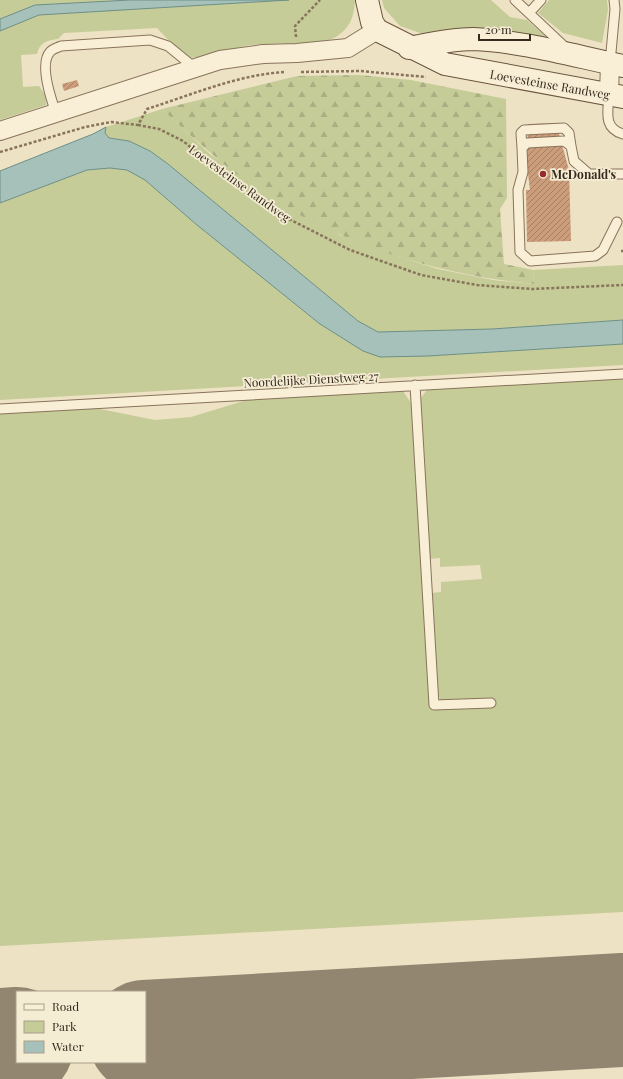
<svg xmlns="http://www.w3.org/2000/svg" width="623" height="1079" viewBox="0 0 623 1079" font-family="'Playfair Display',serif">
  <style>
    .green { fill: #c5cc98 }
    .forest { fill: url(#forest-firs) }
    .water { fill: #a6c1b9; stroke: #6d8f87 }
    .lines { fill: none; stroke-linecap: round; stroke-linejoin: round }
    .runway { stroke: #938671; stroke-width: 114 }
    .building { fill: url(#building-hatch) }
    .lane-casing { stroke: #88735b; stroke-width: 11 }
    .street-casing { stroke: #88735b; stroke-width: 20 }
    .secondary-casing { stroke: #6a543e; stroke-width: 24 }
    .path { stroke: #88735b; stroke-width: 2.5; stroke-dasharray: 3 2; stroke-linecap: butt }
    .lane { stroke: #f9efd7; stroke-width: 9 }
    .street { stroke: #f9efd7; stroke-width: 18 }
    .secondary { stroke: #f9efd7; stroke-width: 22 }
    .poi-dot { fill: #972b2b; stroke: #f5ecd4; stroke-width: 1.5 }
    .labels { text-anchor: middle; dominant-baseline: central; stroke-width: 3.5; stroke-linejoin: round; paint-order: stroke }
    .street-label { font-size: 12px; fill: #382b1e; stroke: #f5ecd4 }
    .poi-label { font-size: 12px; font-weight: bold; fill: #382b1e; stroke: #f5ecd4; text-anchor: start }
  </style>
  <defs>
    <pattern id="forest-firs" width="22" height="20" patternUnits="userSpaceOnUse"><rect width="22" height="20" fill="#c5cc98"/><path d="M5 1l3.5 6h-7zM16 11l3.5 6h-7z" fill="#aaaf83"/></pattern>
    <pattern id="building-hatch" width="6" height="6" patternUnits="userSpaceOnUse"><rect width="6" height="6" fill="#cc9d7a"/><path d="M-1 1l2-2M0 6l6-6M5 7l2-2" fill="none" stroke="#a78063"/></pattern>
  </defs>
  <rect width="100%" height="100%" fill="#eee2c4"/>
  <path class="green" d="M0 0H355V1C354 17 350 28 336 37 317 47 274 42 251 45 236 47 199 60 188 57 180 54 164 35 157 28L64 33 58 39C47 40 39 43 37 54L21 55 23 87 39 86 46 96V105L0 120Z
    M382 0H491L510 17 527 20 555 45 426 35 400 26 384 8Z
    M549 0H607L608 10 602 43 563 33 538 13Z
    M162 109 211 155 340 235 406 259 438 269 493 280 534 284 533 270 623 265V320L492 329 378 332 358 321 168 164 150 151 129 141 109 138 105 133 106 127Z
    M110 168 127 170 145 180 197 225 320 324 363 351 428 356 623 344V365L0 400V203L87 170Z
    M623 378V912L0 946V414L95 408 155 420 191 417 250 399 403 391 411 403 431 708 441 701 437 692 431 593 441 592V582L482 579 480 565 440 567V558L429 559 419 400 427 390Z"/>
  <path class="forest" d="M359 75 411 80 506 99 507 198 500 209 504 264 533 270 534 284C447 276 358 250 282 205 238 179 199 144 162 109L297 76Z"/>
  <path class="water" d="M130 0H289L39 15 0 31V19L35 5Z
    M106 127 105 133 109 138 129 141 150 151 168 164 358 321 378 332 492 329 623 320V344L428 356 380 357 363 351 320 324 197 225 145 180 127 170 110 168 87 170 0 203V171L93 134Z"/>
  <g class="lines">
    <path class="runway" d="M145 1037 623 1010
      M0 1045 17 1044"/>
  </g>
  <path class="building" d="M77 80 79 86 64 91 62 84Z
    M556 123 569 170 571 241 527 242 526 190H530L527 166 528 124Z"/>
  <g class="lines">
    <g class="lane-casing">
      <path id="lane" d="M515 0 566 48
        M529 13 541 0
        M610 63 615 9 614 0
        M609 95C608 112 603 128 623 134
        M56 113C51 99 39 64 50 52 52 49 57 48 61 46L150 40 168 46 195 68
        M522 148 521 133 524 130 564 128 569 133 571 146
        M617 222 603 250 595 256 530 261 520 252 518 190 523 172 522 148 527 143 564 141 571 146 574 161 589 174H623
        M415 385 434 705 491 703
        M0 409 623 374"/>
    </g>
    <g class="street-casing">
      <path id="street" d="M609 95 610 63
        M0 131 220 60 263 54 297 53 348 48 377 30"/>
    </g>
    <g class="secondary-casing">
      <path id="secondary" d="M367 0 372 22 377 30 445 64 623 97
        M409 48C430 44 451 39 473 39 523 41 574 56 623 66"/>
    </g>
    <path class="path" d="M296 37 295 26 320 0
      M301 72 360 71 426 77
      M138 125 159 129 183 141 204 158 281 215 350 250 421 275 477 285 532 289 623 285
      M0 152 85 127 111 122 138 125 147 109C191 95 237 75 284 72
      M621 251H623"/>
    <use href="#lane" class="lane"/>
    <use href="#street" class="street"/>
    <use href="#secondary" class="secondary"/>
  </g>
  <circle class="poi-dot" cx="543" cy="174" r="4"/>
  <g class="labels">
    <g class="street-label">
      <text transform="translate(550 84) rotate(10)">Loevesteinse Randweg</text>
      <text transform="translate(240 183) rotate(36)">Loevesteinse Randweg</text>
      <text transform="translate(311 379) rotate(-3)">Noordelijke Dienstweg 27</text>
    </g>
    <g class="poi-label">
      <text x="551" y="174">McDonald's</text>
    </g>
  </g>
  <rect x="16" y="991" width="130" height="72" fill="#f5ecd4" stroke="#a99f8b"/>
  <rect x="24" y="1004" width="20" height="6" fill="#f9efd7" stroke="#a99f8b"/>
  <text x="52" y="1011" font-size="12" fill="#382b1e">Road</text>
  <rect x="24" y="1021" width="20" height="12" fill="#c5cc98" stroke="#a99f8b"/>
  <text x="52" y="1031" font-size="12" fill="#382b1e">Park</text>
  <rect x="24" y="1041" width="20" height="12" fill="#a6c1b9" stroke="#a99f8b"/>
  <text x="52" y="1051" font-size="12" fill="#382b1e">Water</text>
  <path d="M479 34v6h51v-6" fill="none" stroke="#382b1e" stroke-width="2"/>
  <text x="485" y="34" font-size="12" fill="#382b1e" stroke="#f5ecd4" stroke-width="3" paint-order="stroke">20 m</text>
</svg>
